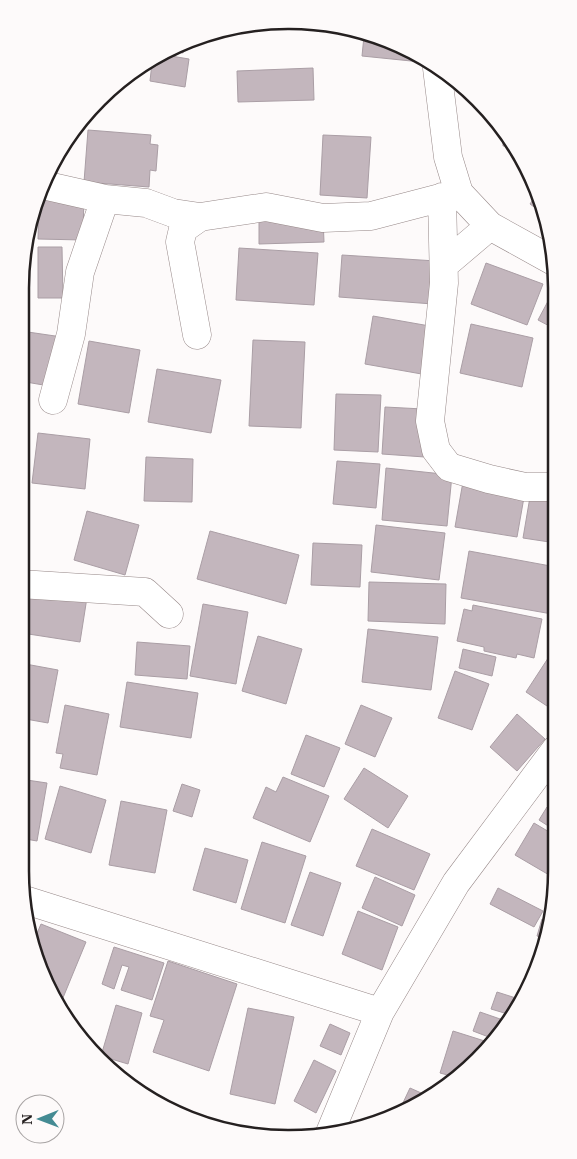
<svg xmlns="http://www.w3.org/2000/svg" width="577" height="1159" viewBox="0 0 577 1159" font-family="'IBM Plex Serif',serif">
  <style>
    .building { fill: #c3b6bd; stroke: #aa9ea5 }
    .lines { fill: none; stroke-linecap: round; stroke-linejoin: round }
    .minor-casing { stroke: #968888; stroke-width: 29 }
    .minor { stroke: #fff; stroke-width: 28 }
    .rim { fill: none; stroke: #252020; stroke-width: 2.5 }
  </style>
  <rect width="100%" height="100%" fill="#fdfafa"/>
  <path class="building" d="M364 36 407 48 421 57V62L362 56Z
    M185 44 183 53 173 51Z
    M165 55 189 59 185 87 150 81 152 63Z
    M313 68 314 100 238 102 237 71Z
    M503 127 514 146H503Z
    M88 130 151 135 150 144 158 145 156 171 150 170 149 187 84 182Z
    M323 135 371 137 367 198 320 195Z
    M43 189 84 190 83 240 38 239 39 202Z
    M538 192 544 214 530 204Z
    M323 218 324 242 259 244V219Z
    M38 247H62L63 298H38Z
    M239 248 318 253 314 305 236 300Z
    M342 255 436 261 433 304 339 297Z
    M486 263 543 284 527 325 471 304Z
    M555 288V329L538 320Z
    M373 316 441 328 433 376 365 364Z
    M471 324 533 338 522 387 460 373Z
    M21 331 62 337 55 387 20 381Z
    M253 340 305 342 301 428 249 426Z
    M89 341 140 350 129 413 78 404Z
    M157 369 221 380 211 433 148 422Z
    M20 391H29L28 492 20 491Z
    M336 394 381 395 378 452 334 450Z
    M385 407 442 410 439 458 382 454Z
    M38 433 90 439 85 489 32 483Z
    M146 457 193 459 192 502 144 501Z
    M337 461 380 464 376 508 333 504Z
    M386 468 452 475 447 526 382 520Z
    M464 476 526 486 517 537 455 527Z
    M531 491 555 495 556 543 523 538Z
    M87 511 139 525 125 575 74 560Z
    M376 525 445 533 439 580 371 572Z
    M210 531 299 555 286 604 197 579Z
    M313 543 362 545 360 587 311 585Z
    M469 551 556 567V594L552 614 461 598Z
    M30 582 88 591 80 642 22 633Z
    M369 582 446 584 445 624 368 621Z
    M203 604 248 612 236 684 190 676Z
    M473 605 542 619 534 658 517 654 516 658 484 651V647L457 641 464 609 472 611Z
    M368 629 438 637 431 690 362 682Z
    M258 636 302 649 286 704 242 691Z
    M137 642 190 646 187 679 135 675Z
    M556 646V712L526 692Z
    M463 649 496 657 492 676 459 668Z
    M20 663 58 670 48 723 20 718Z
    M455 671 489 684 472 730 438 718Z
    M127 682 198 693 191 738 120 727Z
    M65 705 109 714 97 775 60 768 63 754 56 753Z
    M361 705 392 718 375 757 345 744Z
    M517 714 545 739 517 771 490 747Z
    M306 735 340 748 324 787 291 774Z
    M364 768 408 796 388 828 344 799Z
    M283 777 329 796 310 842 253 818 266 787 276 792Z
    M20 779 47 783 37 841 20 838Z
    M182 784 200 790 192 817 173 811Z
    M60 786 106 800 91 853 45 839Z
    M121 801 167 810 155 873 109 865Z
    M547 807 556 813V831L539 820Z
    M534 823 556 836V879L515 855Z
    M372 829 430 854 414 890 356 866Z
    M262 842 306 856 285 923 241 909Z
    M205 848 248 860 236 903 193 890Z
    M310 872 341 883 323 936 291 925Z
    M375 877 415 895 402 926 362 908Z
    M498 888 543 911 534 927 490 904Z
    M358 911 398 927 382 970 342 954Z
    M542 919 548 920 543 938 537 936Z
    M41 924 86 942 60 1005 34 957 32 945Z
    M114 947 164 963 152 1000 121 990 129 967 122 965 114 989 102 984Z
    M168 961 237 984 209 1071 153 1052 164 1020 150 1016Z
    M497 992 522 1000 511 1015 491 1009Z
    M116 1005 142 1013 128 1064 101 1056Z
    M248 1008 294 1017 275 1104 230 1094Z
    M480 1012 506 1021 494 1039 473 1031Z
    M330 1024 350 1033 341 1055 320 1046Z
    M453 1031 491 1043 479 1060 455 1077 440 1073Z
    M314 1060 336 1071 316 1113 294 1101Z
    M410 1088 428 1096 408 1110 401 1107Z"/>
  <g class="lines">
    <g class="minor-casing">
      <path id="minor" d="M437 68 448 157 459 193 490 226 555 262
        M43 185 105 199 146 203 173 213 200 217 266 207 323 218 371 216 459 193
        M442 197 444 283 430 421 436 450 449 467 489 479 525 487H555
        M444 265 490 226
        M197 335 180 242 183 229 200 217
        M53 400 71 334 80 272 105 199
        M20 584 145 592 169 614
        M25 900 380 1012
        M329 1135 380 1012 456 883 556 749"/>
    </g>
    <use href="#minor" class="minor"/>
  </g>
  <path d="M0 0H577V1159H0ZM288 29H289A259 259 0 0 1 548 288V871A259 259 0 0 1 289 1130H288A259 259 0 0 1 29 871V288A259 259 0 0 1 288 29Z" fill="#fdfafa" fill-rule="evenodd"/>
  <path class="rim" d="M288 29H289A259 259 0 0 1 548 288V871A259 259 0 0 1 289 1130H288A259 259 0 0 1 29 871V288A259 259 0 0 1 288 29Z"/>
  <g transform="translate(40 1119) rotate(269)"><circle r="24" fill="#fdfafa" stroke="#a7a3a3"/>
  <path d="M0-4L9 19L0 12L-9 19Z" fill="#448b93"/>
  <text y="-8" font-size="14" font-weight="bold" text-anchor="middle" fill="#252020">N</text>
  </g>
</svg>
